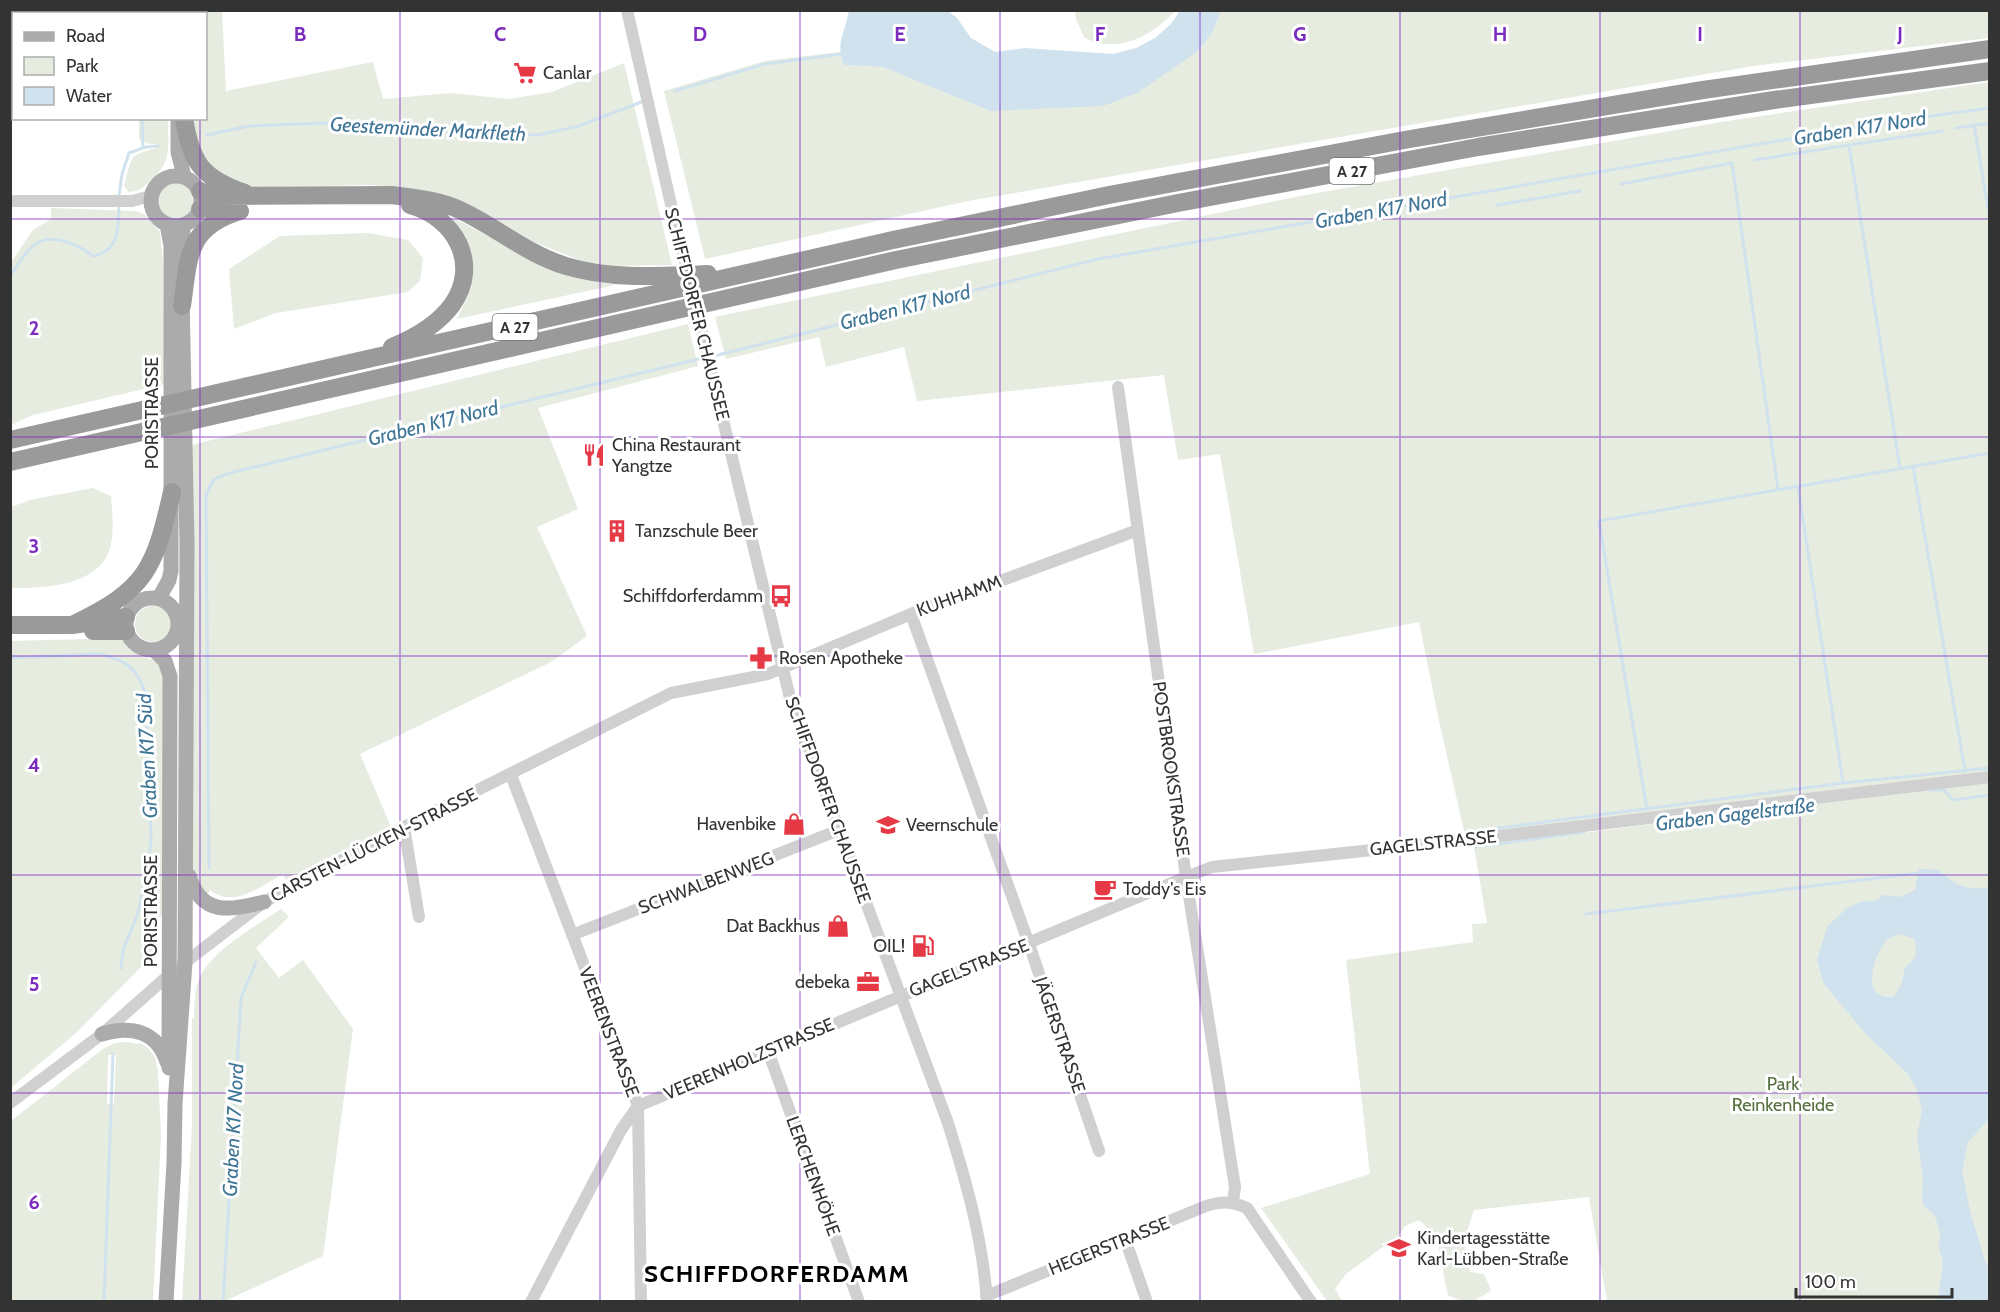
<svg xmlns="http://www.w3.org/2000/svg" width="2000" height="1312" viewBox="0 0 2000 1312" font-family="Cabin,sans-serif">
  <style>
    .green { fill: #e6ecdf; fill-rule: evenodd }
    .water { fill: #cfe2ee; fill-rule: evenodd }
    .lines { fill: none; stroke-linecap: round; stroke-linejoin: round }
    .stream { stroke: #cfe2ee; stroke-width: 3 }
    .minor { stroke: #d0d0d0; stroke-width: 12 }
    .major { stroke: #ababab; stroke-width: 15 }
    .highway { stroke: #9a9a9a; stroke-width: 18 }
    .grid { fill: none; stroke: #7b2cbf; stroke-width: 1.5; stroke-opacity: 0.55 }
    .labels { text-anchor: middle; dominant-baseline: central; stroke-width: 6; stroke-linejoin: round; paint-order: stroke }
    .shield { fill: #fff; stroke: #707070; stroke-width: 1.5 }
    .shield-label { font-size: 16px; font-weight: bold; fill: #333 }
    .poi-label { font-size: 18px; fill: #333; stroke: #fff; text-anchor: start }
    .street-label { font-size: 18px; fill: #333; stroke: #fff }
    .park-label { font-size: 18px; fill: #56703f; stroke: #fff }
    .water-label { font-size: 20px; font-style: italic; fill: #3f7597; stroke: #fff }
    .district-label { font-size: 24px; font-weight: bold; letter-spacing: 1.5px; fill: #000; stroke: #fff }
    .grid-label { font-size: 20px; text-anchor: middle; font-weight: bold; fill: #7b2cbf; stroke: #fff; stroke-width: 6; stroke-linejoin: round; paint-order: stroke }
  </style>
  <rect width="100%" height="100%" fill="#fff"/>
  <path class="green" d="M192 11H222L226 91 373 62 383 99 451 93 509 99 552 92 624 63 672 265 613 266 584 262 525 238 464 202 440 194 410 188 370 185 273 187H254L238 183 222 178 202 159 190 119 206 118V14L191 13Z
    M1075 11V10L1175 11C1153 35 1117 56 1084 37L1076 19Z
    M1221 11H1989V38L1753 66 968 201 705 259 664 91 765 61 840 52 844 65 883 67 990 111 1213 31Z
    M1989 82V772L1465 835 1439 721 1419 622 1254 654 1220 454 1178 460 1164 375 917 401 904 347 826 367 819 337 726 359 715 317 1300 196 1721 122Z
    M139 119H168C168 147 173 161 150 181 143 188 139 191 129 192L124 186C132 158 127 155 157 148L156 144H149L139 139Z
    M157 201a18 18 0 1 1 36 0a18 18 0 1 1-36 0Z
    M51 208 135 211 144 214 160 232 163 261 165 384 33 415 11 425V262L33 230 51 219Z
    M452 217 521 254 590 280 615 285 457 319 467 298 470 284 466 242Z
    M368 233 408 240 423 258 420 281 408 292 276 313 234 329 229 269 280 236Z
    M688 324 698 366 538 408 578 509 537 527 587 636 551 662 360 754 391 827 286 880 283 874C261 886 233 909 210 890L206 897 190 867 191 445Z
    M93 488 111 496C112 513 115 534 109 551 96 587 42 588 11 588V507L30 500Z
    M135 624a18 18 0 1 1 36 0a18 18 0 1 1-36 0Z
    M102 635 122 638C125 644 129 650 135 653 150 662 157 655 164 676L165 916 158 917 157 942 150 958 77 1032 11 1088 10 641 88 639Z
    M1989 781V1301H1607L1589 1197 1474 1210C1468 1227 1459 1255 1471 1272L1484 1274 1491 1290C1473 1303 1469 1305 1448 1295 1443 1278 1442 1249 1433 1234 1430 1229 1423 1224 1419 1220L1405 1226 1399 1235 1346 1274 1335 1289 1342 1301H1327L1261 1208 1370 1174 1346 960 1473 942 1472 924 1487 923 1474 847Z
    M281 909 289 917 256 948 279 978 303 960 353 1029 323 1256 225 1301H182L192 1126V1019L194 1018C195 1005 194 989 200 977 214 949 256 926 281 909Z
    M127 1042 138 1044 140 1043 147 1047 155 1057 158 1070 161 1137 153 1301H11V1121L104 1048 115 1043ZM108 1055H116L114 1104H107Z"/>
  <path class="water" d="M849 11H948L957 18 971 38 995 52 1025 48 1113 54 1136 48 1155 38 1170 25 1180 11H1221L1213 31 1197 52 1137 93 1103 106 990 111 883 67 844 65C835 42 845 33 849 11Z
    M1919 869 1939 870C1954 885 1968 892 1989 887V1119L1968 1142 1962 1171 1970 1211 1984 1258 1989 1269V1301H1938L1943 1262 1939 1247 1940 1233 1936 1219 1931 1211 1925 1208 1922 1201 1923 1177 1917 1136 1922 1111 1917 1089 1907 1073 1864 1032 1824 984 1817 960 1827 927 1847 908 1860 902 1876 900 1884 895 1900 897 1915 890ZM1900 934 1915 939 1916 956 1905 968 1901 985 1894 997H1883C1881 995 1877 993 1875 991 1867 978 1877 950 1887 940 1890 937 1896 936 1900 934Z"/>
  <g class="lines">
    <path class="stream" d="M141 10V14
      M675 91 765 64 842 54
      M142 118 143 148
      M1974 125 1990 220
      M1956 128 1990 123
      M207 135 249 126 325 123 420 131 538 135 579 126 644 101
      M1849 145 1942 131
      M1755 160 1849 145 1900 468
      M1621 184 1732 163 1778 489
      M119 196 122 174 129 153 146 147 158 146
      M1497 205 1580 191
      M10 276C18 265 27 248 39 242 55 234 80 246 93 256 121 251 118 226 119 203
      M710 357 1098 259 1887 122 1990 108
      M1913 466 1965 771
      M1798 486 1843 783
      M10 658 99 654C126 660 138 668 146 695L151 838 148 872 137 916 123 950 121 968
      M1930 790H1944L1953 800 1990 795
      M1647 809 1599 521 1990 453
      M1476 831 1843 783 1990 768
      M1476 847 1584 832
      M209 868 206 496C213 476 215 478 234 472L703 358
      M1586 914 1919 873
      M104 1302 113 1054
      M223 1302 241 998 256 962"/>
    <path class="minor" d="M627 10 670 200 790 698 948 1123C966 1181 983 1240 987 1302
      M10 201H132L151 196
      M1118 387 1186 877 1235 1187 1233 1202
      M911 614 1029 944 1099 1151
      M511 775 638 1106 641 1302
      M404 827 419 917
      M572 935 839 830
      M768 1051 859 1302
      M10 1103 102 1034 170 974 264 902 394 832 671 693 768 674 911 614 1138 530
      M1125 1239 1147 1302
      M986 1296 1206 1206C1222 1201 1231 1201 1247 1208L1311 1302
      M531 1302 621 1130 638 1106 1186 877 1212 867 1467 840 1990 777"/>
    <path class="major" d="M181 14 182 10
      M178 118V152L184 176
      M151 201a25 25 0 1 1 50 0a25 25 0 1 1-50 0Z
      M182 270 183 225
      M126 624a26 26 0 1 1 52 0a26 26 0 1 1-52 0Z
      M159 598 169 580 171 571V246L167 224
      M154 650 165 661 170 676 169 1068
      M189 876C202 917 230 910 264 902
      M102 1034C131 1025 157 1031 167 1062
      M166 1302 174 1163 175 1104 185 963 187 543 182 294"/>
    <path class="highway" d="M184 118C191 163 202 178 245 193
      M200 191 215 196 392 195C415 198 438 200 460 210 496 227 527 254 566 266 612 280 660 276 708 274
      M200 209 233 205
      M182 306C189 257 186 228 240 211
      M392 347C414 338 438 324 452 305 481 264 455 217 410 205
      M10 440 893 240 1109 195 1410 139 1703 90 1990 49
      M10 462 896 260 1178 203 1478 147 1774 100 1990 71
      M10 625H72L126 617
      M72 625C147 589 154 570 172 492
      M93 631H126"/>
  </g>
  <path class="grid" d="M200 10V14M400 10V1302M600 10V1302M800 10V1302M1000 10V1302M1200 10V1302M1400 10V1302M1600 10V1302M1800 10V1302M200 118V1302M10 219H1990M10 437H1990M10 656H1990M10 875H1990M10 1093H1990"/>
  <defs>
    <g id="supermarket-bare" transform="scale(1.8)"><path d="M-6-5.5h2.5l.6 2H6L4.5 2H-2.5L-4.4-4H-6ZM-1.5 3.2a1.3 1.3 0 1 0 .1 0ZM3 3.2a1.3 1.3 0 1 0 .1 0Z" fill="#e63946" stroke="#fff" stroke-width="2.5" paint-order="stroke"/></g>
    <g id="restaurant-bare" transform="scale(1.8)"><path d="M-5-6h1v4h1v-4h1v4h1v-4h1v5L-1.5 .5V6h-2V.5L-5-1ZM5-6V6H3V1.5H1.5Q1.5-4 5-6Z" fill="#e63946" stroke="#fff" stroke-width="2.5" paint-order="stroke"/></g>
    <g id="building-bare" transform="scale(1.8)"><path d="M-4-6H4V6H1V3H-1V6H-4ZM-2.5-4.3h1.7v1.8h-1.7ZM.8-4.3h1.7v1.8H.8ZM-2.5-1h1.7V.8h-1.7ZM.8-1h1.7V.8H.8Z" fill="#e63946" stroke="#fff" stroke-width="2.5" paint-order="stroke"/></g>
    <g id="bus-bare" transform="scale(1.8)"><path d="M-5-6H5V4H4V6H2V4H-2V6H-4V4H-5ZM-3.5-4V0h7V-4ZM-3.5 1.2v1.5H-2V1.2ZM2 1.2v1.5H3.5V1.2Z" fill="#e63946" stroke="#fff" stroke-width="2.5" paint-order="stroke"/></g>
    <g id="pharmacy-bare" transform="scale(1.8)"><path d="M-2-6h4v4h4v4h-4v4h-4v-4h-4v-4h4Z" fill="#e63946" stroke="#fff" stroke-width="2.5" paint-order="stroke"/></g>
    <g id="shop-bare" transform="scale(1.8)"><path d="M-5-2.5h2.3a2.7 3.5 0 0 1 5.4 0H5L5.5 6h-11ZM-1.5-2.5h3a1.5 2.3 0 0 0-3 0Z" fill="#e63946" stroke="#fff" stroke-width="2.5" paint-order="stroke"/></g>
    <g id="school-bare" transform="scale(1.8)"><path d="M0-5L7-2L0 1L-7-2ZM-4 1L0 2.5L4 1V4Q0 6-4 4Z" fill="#e63946" stroke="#fff" stroke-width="2.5" paint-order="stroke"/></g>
    <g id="cafe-bare" transform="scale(1.8)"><path d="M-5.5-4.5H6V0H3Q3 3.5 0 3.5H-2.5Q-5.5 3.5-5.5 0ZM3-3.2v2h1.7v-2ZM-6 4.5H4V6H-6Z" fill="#e63946" stroke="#fff" stroke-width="2.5" paint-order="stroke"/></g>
    <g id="fuel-bare" transform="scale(1.8)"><path d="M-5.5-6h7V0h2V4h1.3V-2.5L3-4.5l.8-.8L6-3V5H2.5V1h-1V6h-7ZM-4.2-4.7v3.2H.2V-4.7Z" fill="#e63946" stroke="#fff" stroke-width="2.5" paint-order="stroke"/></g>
    <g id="office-bare" transform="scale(1.8)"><path d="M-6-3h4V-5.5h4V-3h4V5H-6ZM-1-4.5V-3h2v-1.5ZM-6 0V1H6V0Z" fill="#e63946" stroke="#fff" stroke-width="2.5" paint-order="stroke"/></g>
  </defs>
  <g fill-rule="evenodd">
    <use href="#supermarket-bare" x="525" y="73"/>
    <use href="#restaurant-bare" x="594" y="455"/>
    <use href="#building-bare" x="617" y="531"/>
    <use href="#bus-bare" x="781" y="596"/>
    <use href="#pharmacy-bare" x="761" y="658"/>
    <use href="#shop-bare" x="794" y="824"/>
    <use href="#school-bare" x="888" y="825"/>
    <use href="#cafe-bare" x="1105" y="889"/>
    <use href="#shop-bare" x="838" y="926"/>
    <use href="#fuel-bare" x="923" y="946"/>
    <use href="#office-bare" x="868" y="982"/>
    <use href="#school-bare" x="1399" y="1248"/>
  </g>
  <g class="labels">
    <g class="shield">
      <rect x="1329.5" y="158" width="45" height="26" rx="4.5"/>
      <rect x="492.5" y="314" width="45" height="26" rx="4.5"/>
    </g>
    <g class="shield-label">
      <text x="1352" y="171">A 27</text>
      <text x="515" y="327">A 27</text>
    </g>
    <g class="poi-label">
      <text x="543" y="73">Canlar</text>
      <text x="612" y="445">China Restaurant<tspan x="612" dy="21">Yangtze</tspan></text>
      <text x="635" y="531">Tanzschule Beer</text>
      <text x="763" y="596" text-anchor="end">Schiffdorferdamm</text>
      <text x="779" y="658">Rosen Apotheke</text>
      <text x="776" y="824" text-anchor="end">Havenbike</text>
      <text x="906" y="825">Veernschule</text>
      <text x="1123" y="889">Toddy's Eis</text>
      <text x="820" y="926" text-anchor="end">Dat Backhus</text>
      <text x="905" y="946" text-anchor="end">OIL!</text>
      <text x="850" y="982" text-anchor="end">debeka</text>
      <text x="1417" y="1238">Kindertagesstätte<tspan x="1417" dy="21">Karl-Lübben-Straße</tspan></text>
    </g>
    <g class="street-label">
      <text transform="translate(697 314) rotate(76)">SCHIFFDORFER CHAUSSEE</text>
      <text transform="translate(152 413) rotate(-90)">PORISTRASSE</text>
      <text transform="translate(959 596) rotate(-20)">KUHHAMM</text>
      <text transform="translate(1171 769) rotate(82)">POSTBROOKSTRASSE</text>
      <text transform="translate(828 800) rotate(70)">SCHIFFDORFER CHAUSSEE</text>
      <text transform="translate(1433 843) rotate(-6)">GAGELSTRASSE</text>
      <text transform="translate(374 845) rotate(-27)">CARSTEN-LÜCKEN-STRASSE</text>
      <text transform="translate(706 883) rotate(-21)">SCHWALBENWEG</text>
      <text transform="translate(151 911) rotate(-90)">PORISTRASSE</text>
      <text transform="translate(969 968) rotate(-22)">GAGELSTRASSE</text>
      <text transform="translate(609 1032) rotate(69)">VEERENSTRASSE</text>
      <text transform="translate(1060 1035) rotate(71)">JÄGERSTRASSE</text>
      <text transform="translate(749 1059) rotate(-23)">VEERENHOLZSTRASSE</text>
      <text transform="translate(813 1176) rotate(70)">LERCHENHÖHE</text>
      <text transform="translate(1109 1246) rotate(-22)">HEGERSTRASSE</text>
    </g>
    <g class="park-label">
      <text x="1783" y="1084">Park<tspan x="1783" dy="21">Reinkenheide</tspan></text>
    </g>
    <g class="water-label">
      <text transform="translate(1860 128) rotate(-9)">Graben K17 Nord</text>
      <text transform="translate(428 129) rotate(3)">Geestemünder Markfleth</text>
      <text transform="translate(1381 210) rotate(-10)">Graben K17 Nord</text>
      <text transform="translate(905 307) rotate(-14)">Graben K17 Nord</text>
      <text transform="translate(433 423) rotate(-14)">Graben K17 Nord</text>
      <text transform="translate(147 756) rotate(-93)">Graben K17 Süd</text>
      <text transform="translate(1735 814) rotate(-7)">Graben Gagelstraße</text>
      <text transform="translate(233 1130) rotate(-87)">Graben K17 Nord</text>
    </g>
    <g class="district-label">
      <text x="777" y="1273">SCHIFFDORFERDAMM</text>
    </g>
  </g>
  <g class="grid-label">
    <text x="300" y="41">B</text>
    <text x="500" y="41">C</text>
    <text x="700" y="41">D</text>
    <text x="900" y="41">E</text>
    <text x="1100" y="41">F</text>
    <text x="1300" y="41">G</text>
    <text x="1500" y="41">H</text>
    <text x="1700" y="41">I</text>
    <text x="1900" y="41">J</text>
    <text x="34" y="335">2</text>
    <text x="34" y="553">3</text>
    <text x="34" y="772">4</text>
    <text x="34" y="991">5</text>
    <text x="34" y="1209">6</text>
  </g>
  <rect width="2000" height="1312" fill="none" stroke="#333333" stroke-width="24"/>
  <rect x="12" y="12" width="195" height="108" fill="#ffffff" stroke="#adadad" stroke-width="1.5"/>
  <rect x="24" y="32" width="30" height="9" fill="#ababab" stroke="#adadad" stroke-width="1.5"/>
  <text x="66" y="42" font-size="18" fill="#333333">Road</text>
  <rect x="24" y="57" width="30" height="18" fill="#e6ecdf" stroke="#adadad" stroke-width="1.5"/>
  <text x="66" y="72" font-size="18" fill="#333333">Park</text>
  <rect x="24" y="87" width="30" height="18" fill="#cfe2ee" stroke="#adadad" stroke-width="1.5"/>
  <text x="66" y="102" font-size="18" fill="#333333">Water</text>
  <path d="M1796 1288v9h156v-9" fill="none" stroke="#333333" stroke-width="3"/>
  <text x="1805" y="1288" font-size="18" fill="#333333" stroke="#ffffff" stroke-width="4.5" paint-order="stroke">100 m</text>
</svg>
